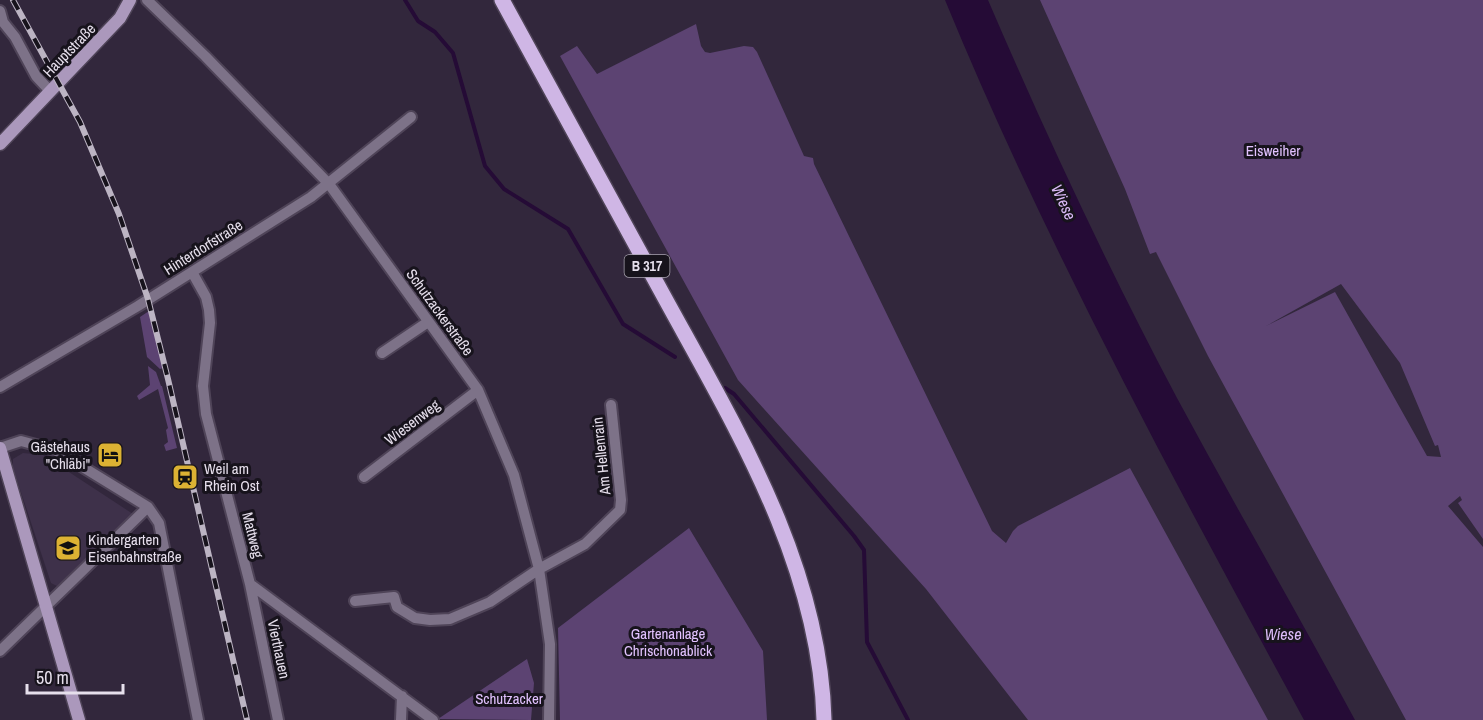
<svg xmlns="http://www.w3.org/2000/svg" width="1483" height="720" viewBox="0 0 1483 720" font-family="'Archivo Narrow',sans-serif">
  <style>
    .built { fill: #3e314a }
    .green { fill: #5c4372; fill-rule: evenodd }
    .water { fill: #250b36 }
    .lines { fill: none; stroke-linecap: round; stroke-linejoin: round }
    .stream { stroke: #250b36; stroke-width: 4 }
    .street-casing { stroke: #4f4458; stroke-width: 14 }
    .secondary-casing { stroke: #4f4458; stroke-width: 15 }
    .primary-casing { stroke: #4f4458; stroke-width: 18 }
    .street { stroke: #7d7288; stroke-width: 10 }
    .secondary { stroke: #ab98bc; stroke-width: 12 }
    .primary { stroke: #cfb6e5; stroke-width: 15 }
    .rail-casing { stroke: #bcb4c3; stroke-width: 6 }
    .rail { stroke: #17131c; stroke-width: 4; stroke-dasharray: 11; stroke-linecap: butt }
    .labels { text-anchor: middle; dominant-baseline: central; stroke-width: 6; stroke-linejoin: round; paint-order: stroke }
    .shield { fill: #17131c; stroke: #a8a2ae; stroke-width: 1.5 }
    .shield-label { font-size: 14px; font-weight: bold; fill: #e6dfec }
    .street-label { font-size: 15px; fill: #e6dfec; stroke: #17131c }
    .park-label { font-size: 15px; fill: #e2c2ff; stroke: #17131c }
    .poi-label { font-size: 15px; fill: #e6dfec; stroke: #17131c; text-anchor: start }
    .water-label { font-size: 16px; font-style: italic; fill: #dbbbf8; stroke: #17131c }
  </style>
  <rect width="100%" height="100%" fill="#32273c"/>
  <path class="built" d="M23 453 43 455 133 514 59 587 51 583 13 468V459Z"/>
  <path class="green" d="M1040 0H1483V539L1458 503 1462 500 1460 496 1448 506 1483 547V720H1406L1208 356 1156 252 1150 254 1125 189ZM1341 284 1400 363 1435 446 1438 445 1441 457 1427 456 1335 292 1266 326Z
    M696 24 701 46 705 52 710 53 744 46 753 47 757 52 804 156 813 158 814 164 992 531 1006 543 1013 531 1018 526 1130 468 1268 720H1028L926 589 738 380 560 56 577 46 597 74Z
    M149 311 163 368 160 369 147 357 140 317Z
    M148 366 156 372 161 386H162L177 448 166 451 164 445 168 442 166 430 168 428 158 389 139 400 137 396 150 385Z
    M689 528 763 651 767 720H560L558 628Z
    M527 659 534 683 531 720 438 719Z"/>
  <path class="water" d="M945 0H988C1046 135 1108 268 1177 398 1235 506 1297 612 1355 720H1304C1176 484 1047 248 945 0Z"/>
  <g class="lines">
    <path class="stream" d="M405 0 418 21 435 32 453 53 485 166 504 189 568 229 623 324 675 357
      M725 388 734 394 854 536 864 550 867 642 908 720"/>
    <g class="street-casing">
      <path id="street" d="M147 0 205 56 329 184 478 390 514 475 539 569 550 644 549 720
        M0 11 3 22 15 37 36 76 50 91
        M192 272 206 297 209 310 210 323 203 386 206 414 250 584 278 720
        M382 353 428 322
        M0 387 138 306 311 197 411 117
        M0 448 21 441 55 450 148 507 159 523 198 720
        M364 477 478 390
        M250 584 433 720
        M355 601 394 597 397 607 415 618 430 620 450 619 490 602 539 569 585 544 620 510 621 500 611 405
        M0 651 148 507
        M401 720 402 696"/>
    </g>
    <g class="secondary-casing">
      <path id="secondary" d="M0 144 120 18 130 0
        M0 448 79 720"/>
    </g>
    <g class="primary-casing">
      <path id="primary" d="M502 0C555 97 608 194 661 291 734 425 820 563 824 720"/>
    </g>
    <use href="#street" class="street"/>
    <use href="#secondary" class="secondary"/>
    <use href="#primary" class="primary"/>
    <g class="rail-casing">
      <path id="rail" d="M13 0 80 122 119 214 148 299 168 379 247 720"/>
    </g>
    <use href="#rail" class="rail"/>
  </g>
  <defs>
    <g id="hotel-square" transform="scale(1.35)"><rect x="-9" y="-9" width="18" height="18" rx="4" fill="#dcb233" stroke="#17131c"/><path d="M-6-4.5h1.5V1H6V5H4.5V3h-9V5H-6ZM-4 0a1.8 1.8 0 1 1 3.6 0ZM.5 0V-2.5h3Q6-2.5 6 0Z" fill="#111"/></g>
    <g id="station-square" transform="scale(1.35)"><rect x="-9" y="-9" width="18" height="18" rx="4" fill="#dcb233" stroke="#17131c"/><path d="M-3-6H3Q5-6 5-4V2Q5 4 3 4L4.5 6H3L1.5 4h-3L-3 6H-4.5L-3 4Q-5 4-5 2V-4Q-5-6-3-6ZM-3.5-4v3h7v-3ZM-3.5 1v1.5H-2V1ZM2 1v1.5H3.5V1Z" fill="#111"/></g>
    <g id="school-square" transform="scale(1.35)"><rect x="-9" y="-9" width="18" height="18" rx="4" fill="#dcb233" stroke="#17131c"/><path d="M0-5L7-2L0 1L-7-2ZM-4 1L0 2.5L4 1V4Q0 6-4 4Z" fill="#111"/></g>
  </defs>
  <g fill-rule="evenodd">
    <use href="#hotel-square" x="110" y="455"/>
    <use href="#station-square" x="185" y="477"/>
    <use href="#school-square" x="68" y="548"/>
  </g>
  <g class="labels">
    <rect class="shield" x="624.5" y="255" width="45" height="22" rx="4.5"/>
    <g class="shield-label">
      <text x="647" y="266">B 317</text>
    </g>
    <g class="street-label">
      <text transform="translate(69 50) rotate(-46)">Hauptstraße</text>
      <text transform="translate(203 247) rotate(-32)">Hinterdorfstraße</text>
      <text transform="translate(440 312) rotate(54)">Schutzackerstraße</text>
      <text transform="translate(412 422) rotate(-37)">Wiesenweg</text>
      <text transform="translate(601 456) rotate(-96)">Am Hellenrain</text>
      <text transform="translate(253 535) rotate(76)">Mattweg</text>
      <text transform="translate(279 649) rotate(78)">Vierthauen</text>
    </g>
    <g class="park-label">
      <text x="1273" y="150">Eisweiher</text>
      <text x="668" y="633">Gartenanlage<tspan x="668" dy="17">Chrischonablick</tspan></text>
      <text x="509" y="698">Schutzacker</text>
    </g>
    <g class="poi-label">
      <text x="90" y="446" text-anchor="end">Gästehaus<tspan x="90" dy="17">"Chläbi"</tspan></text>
      <text x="204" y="468">Weil am<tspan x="204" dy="17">Rhein Ost</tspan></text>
      <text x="88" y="539">Kindergarten<tspan x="88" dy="17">Eisenbahnstraße</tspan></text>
    </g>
    <g class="water-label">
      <text transform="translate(1064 202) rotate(65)">Wiese</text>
      <text x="1283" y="634">Wiese</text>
    </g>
  </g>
  <path d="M27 684v9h96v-9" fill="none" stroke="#e6dfec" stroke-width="3"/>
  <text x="36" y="684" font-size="18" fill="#e6dfec" stroke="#17131c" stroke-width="4.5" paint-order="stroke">50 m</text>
</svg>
